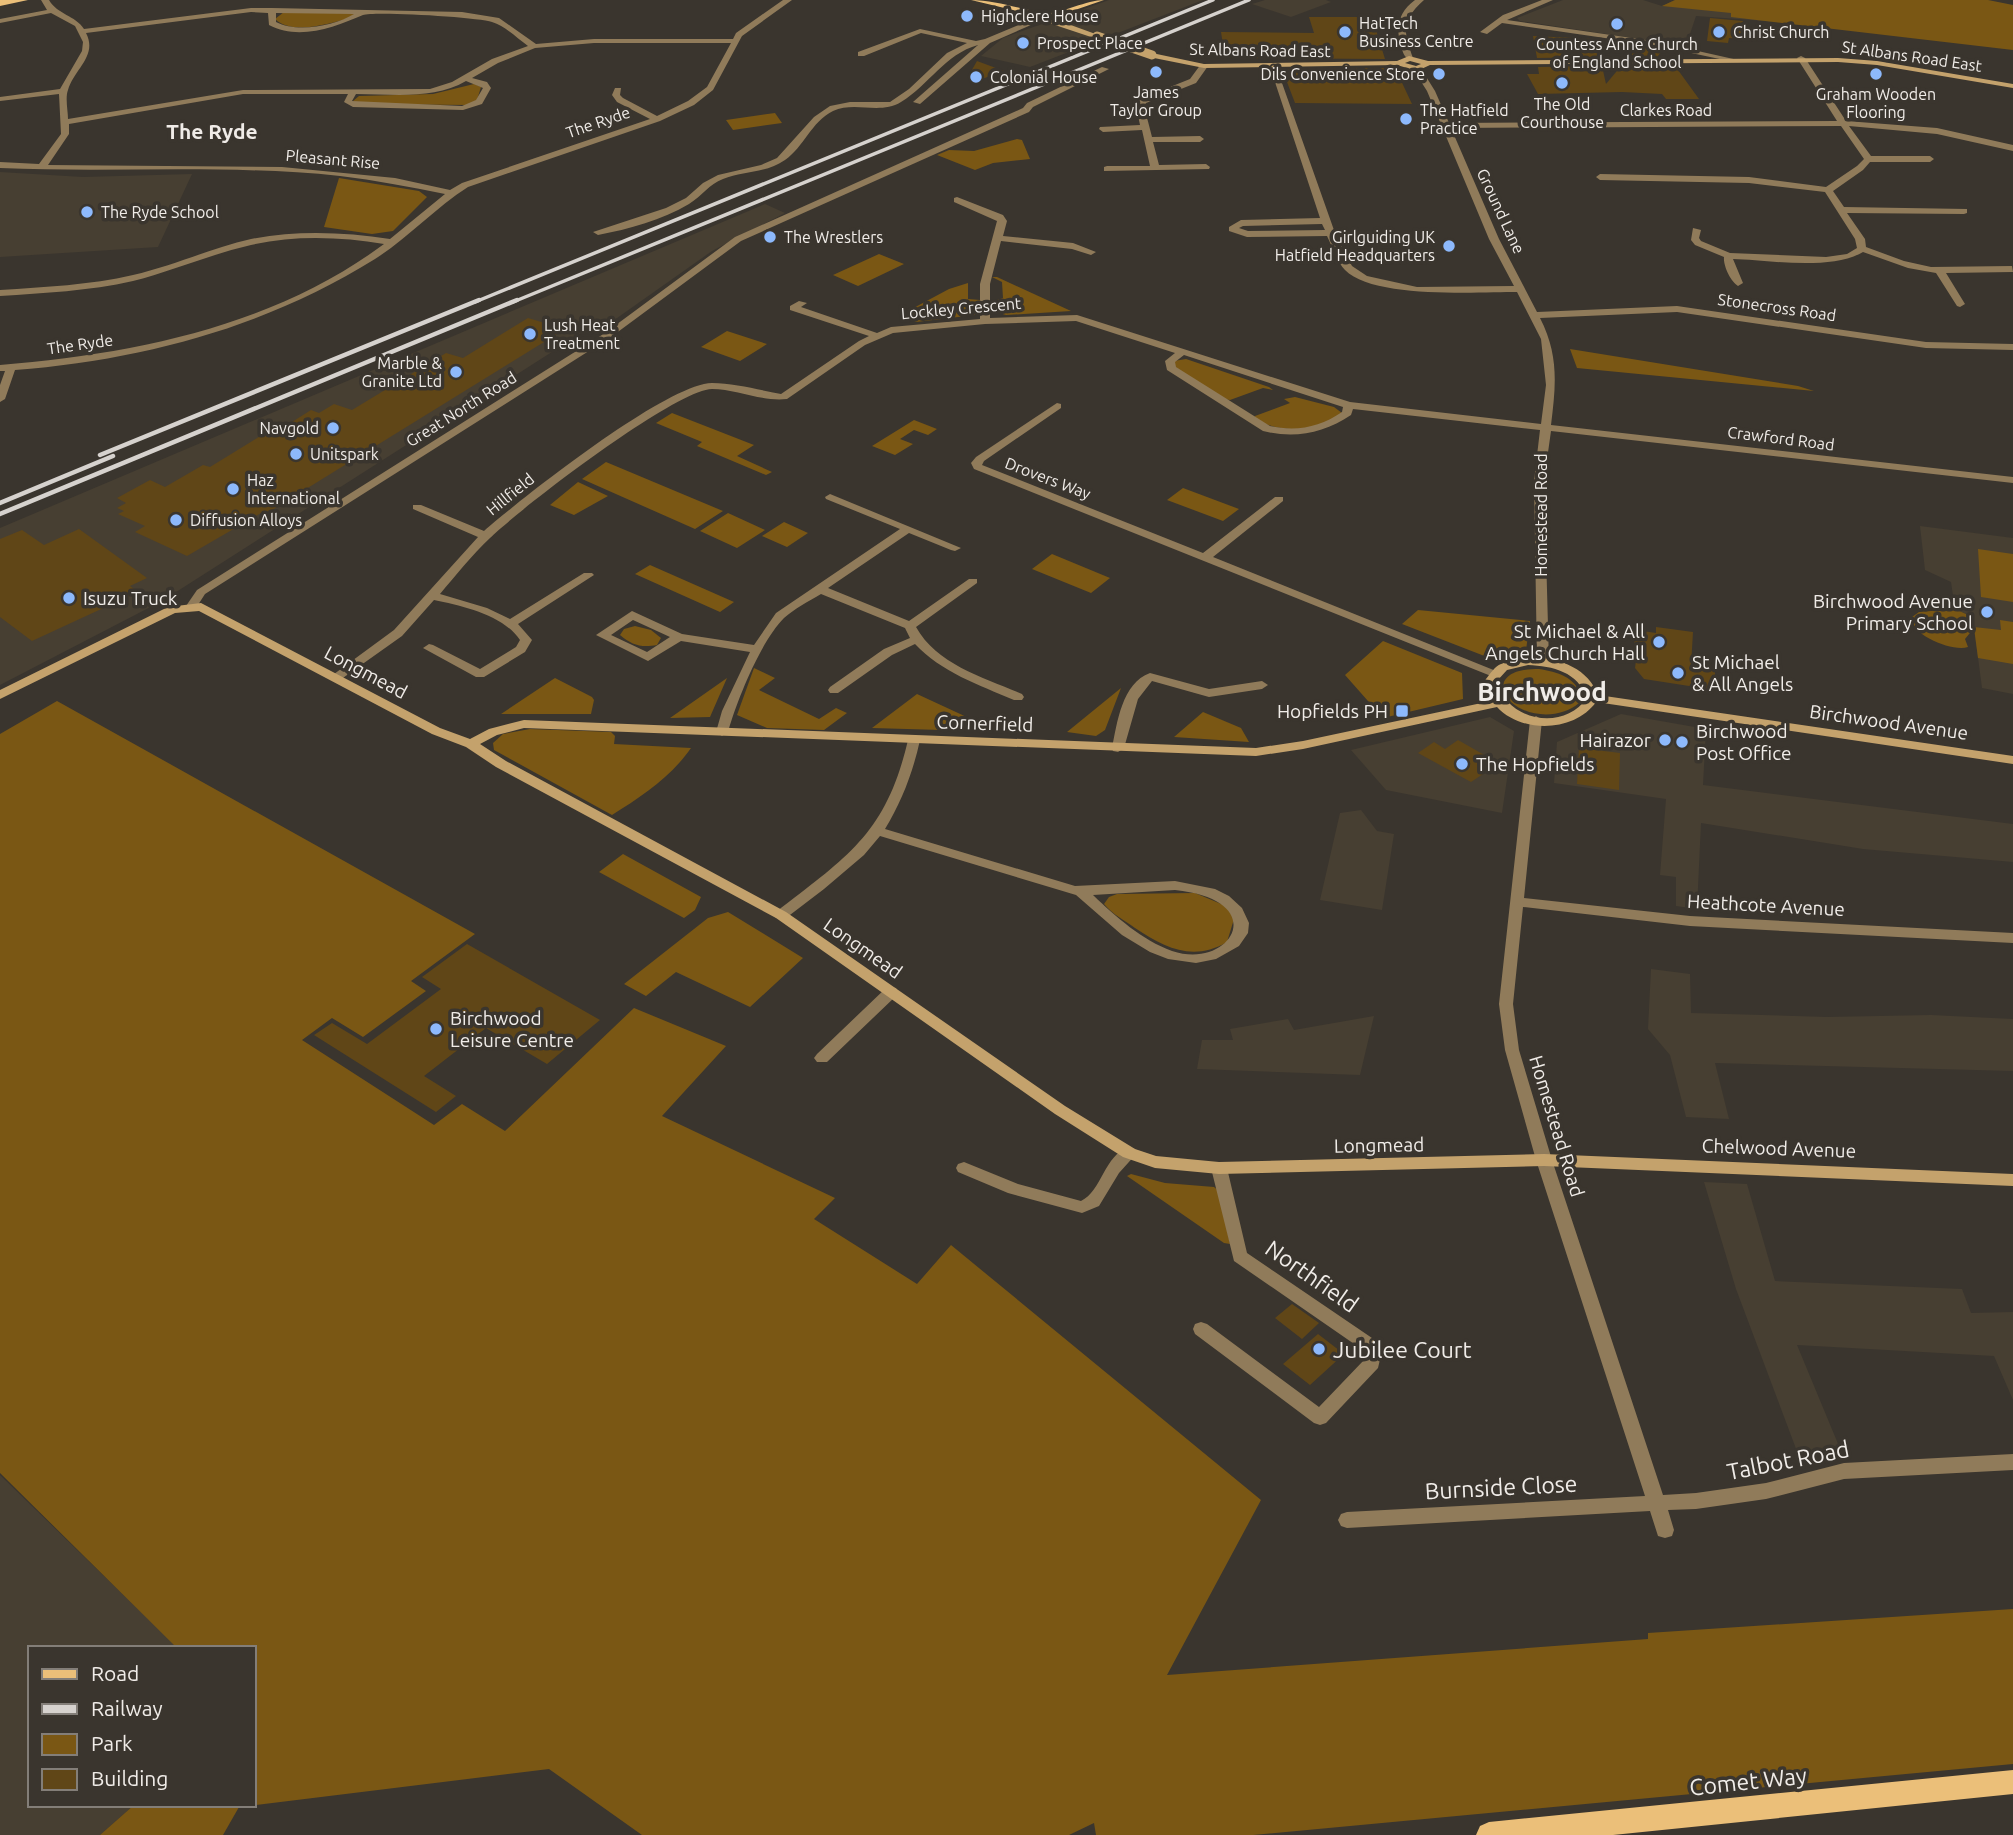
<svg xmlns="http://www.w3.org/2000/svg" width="2013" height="1835" viewBox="0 0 2013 1835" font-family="Ubuntu,sans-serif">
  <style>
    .built { fill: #473f32 }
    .green { fill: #7a5714 }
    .building { fill: #604617 }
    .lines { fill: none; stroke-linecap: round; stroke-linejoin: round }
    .street { fill: #907b5a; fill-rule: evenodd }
    .secondary { fill: #c4a26c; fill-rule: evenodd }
    .primary { fill: #ebbf79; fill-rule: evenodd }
    .rail-far1 { stroke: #d6d2ce; stroke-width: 3.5 }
    .rail { stroke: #d6d2ce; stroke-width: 4.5 }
    .secondary-bridge { stroke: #c4a26c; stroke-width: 9 }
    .poi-dot { fill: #8db9fc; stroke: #3a352e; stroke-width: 2.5 }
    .labels { text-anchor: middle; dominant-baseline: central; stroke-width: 7; stroke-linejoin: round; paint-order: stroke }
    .far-poi-label { font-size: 16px; fill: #f0ece8; stroke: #3a352e; text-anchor: start }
    .far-street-label { font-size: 16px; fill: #f0ece8; stroke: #3a352e }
    .poi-label { font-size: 19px; fill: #f0ece8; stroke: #3a352e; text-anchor: start }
    .street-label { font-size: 19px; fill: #f0ece8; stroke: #3a352e }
    .far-district-label { font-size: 21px; font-weight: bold; fill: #f0ece8; stroke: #3a352e }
    .near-street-label { font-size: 23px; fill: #f0ece8; stroke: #3a352e }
    .near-poi-label { font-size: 23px; fill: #f0ece8; stroke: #3a352e; text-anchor: start }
    .district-label { font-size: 26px; font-weight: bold; fill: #f0ece8; stroke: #3a352e }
  </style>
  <rect width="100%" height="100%" fill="#3a352e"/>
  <path class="built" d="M1109 0H1203L1030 67 981 56 1003 38Z
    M1265 0H1326L1331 2 1291 17 1252 4Z
    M1563 0H1643L1662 6 1675 0 1795 23 1696 16 1686 46 1520 21 1517 18Z
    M0 172 83 177 192 174 158 247 0 257Z
    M765 204 785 213 712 251 610 323 591 327 162 601 0 685V528Z
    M1920 526 2013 538V694L1982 688 1974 627 1966 614 1955 609 1951 582 1925 570Z
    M1621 714 1706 729 1703 785 2013 824V862L1863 849 1701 823 1697 909 1676 906V877L1660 875 1666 799 1554 783 1557 742Z
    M1490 717 1514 731 1502 813 1386 790 1351 750Z
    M1361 810 1377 831 1394 834 1382 910 1320 900 1340 813Z
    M1651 969 1690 974 1691 1013 1827 1017 1931 1015 2013 1019V1071L1715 1063 1729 1119 1686 1117 1670 1055 1648 1029Z
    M1374 1016 1360 1075 1197 1069 1202 1040H1233L1230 1029 1288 1019 1294 1030Z
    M1704 1182 1747 1184 1775 1281 1962 1289 1971 1313 2013 1312V1400L1994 1356 1797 1345 1841 1451 1798 1454 1736 1289Z
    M0 1475 177 1647 30 1648V1805H134L100 1835H0Z"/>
  <path class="green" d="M1675 0H1988L2013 5V50L1731 17V13L1662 6Z
    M284 12 352 13 355 15 351 18C329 23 293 36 275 19Z
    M474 84 481 87 477 100 469 105 360 104 353 101 359 96 433 94Z
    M775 113 782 123 733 130 726 120Z
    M1017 139 1022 140 1030 159 993 163 975 170 937 155 949 150 974 151Z
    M339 178 419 191 427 197 393 231 372 234 324 227Z
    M879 254 904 264 858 286 833 275Z
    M992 277H997L1071 311 1006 315 996 312 991 302 1003 298 1002 282Z
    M968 283V299L980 300 981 309 975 315 916 322 904 316 906 312 949 289Z
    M727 331 767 344 740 361 701 347Z
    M1570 349 1798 386 1814 391 1577 368Z
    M1186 359 1269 387 1273 390 1263 388 1230 400 1223 399 1172 365 1174 361Z
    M1295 397 1334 407 1342 413C1316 434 1284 433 1255 420V416L1290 403 1284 399Z
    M672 413 754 445 737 456 772 472 766 475 697 446 702 442 656 423Z
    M914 420 937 429 928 435 914 430 900 439 913 444 895 455 872 446Z
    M606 462 723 511 695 529 582 479Z
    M578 482 608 496 574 515 550 505Z
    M1183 488 1239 509 1223 521 1167 500Z
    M728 513 765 530 737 548 700 531Z
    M784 522 808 533 787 547 762 536Z
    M1978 549 2013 554V602L1981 597Z
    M1052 554 1110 578 1091 593 1032 569Z
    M650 565 734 602 720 612 635 574Z
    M1955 609 1966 614 1974 627 2001 630 2000 620 2013 622V664L1978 658 1974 628 1965 639 1968 647C1952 652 1910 635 1912 617L1919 612Z
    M1418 610 1530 621 1526 650 1487 657 1402 624Z
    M635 626 651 630 661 638 657 645C641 648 632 645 620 635L624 629Z
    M1383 641 1462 673 1463 699 1383 718 1345 675Z
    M754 668 775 678 759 690 819 719 836 708 847 713 824 730 767 728 737 715Z
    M1539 669C1557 672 1576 677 1581 696L1579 703C1557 722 1515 717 1502 690 1503 671 1523 669 1539 669Z
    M555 678 592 697 594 700 591 714H501Z
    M727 678 710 717 670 718Z
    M1121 688 1105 730 1096 736 1067 732Z
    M917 694 984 725 976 731 872 728Z
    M57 701 475 934 411 981 426 991 363 1037 332 1018 302 1040 434 1125 462 1104 505 1131 634 1008 726 1046 662 1116 835 1198 814 1219 917 1284 951 1245 1261 1500 1167 1675 1648 1639V1633L2013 1609V1764L1253 1835H1096L1094 1823 1069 1835H642L549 1769 239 1807 223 1835H100L134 1805H254V1648H177L0 1473V734Z
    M1203 712 1241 728 1249 742 1174 737Z
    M530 729 611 732 615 736 614 744 691 748C670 778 642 796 612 815L494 750 493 743 503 734Z
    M623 854 701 897 695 910 684 918 599 872Z
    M1195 893 1226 906 1234 919 1227 942C1193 962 1165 948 1135 928 1124 920 1112 914 1104 904L1109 897 1117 894Z
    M728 912 803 958 750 1007 676 972 646 996 624 984 708 918Z
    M1131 1174 1165 1183 1214 1187 1219 1191 1230 1244 1224 1243 1127 1176Z"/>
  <path class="building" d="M1309 17H1372L1385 59 1225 58 1221 32 1314 33Z
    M1710 18 1743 21 1742 39 1729 38 1728 43 1707 41Z
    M1533 36 1596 39 1600 57 1537 58Z
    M1639 46 1653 48 1663 50 1657 57H1629Z
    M977 61 1004 71 982 79 969 75Z
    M1602 66 1606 84 1621 66 1678 70 1699 99H1666L1662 94 1622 92 1538 94 1527 74H1539L1538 67Z
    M1388 68 1390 72H1397L1412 104 1295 103 1282 69Z
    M528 318 565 329 264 515 261 513 187 556 135 532 145 526 118 514 124 511 117 508 126 503 117 498 150 480 165 487 203 465 210 467 267 432 273 434 311 410 319 413 334 404 352 410 446 353 463 358Z
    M79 529 147 578 130 586 138 592 32 641 0 617V539L22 530 44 545Z
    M1656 627 1693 632 1691 666 1715 670V690L1644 679 1635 668 1638 646 1634 645 1636 630 1656 633Z
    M1458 740 1493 760 1480 768 1486 772 1471 782 1418 753 1434 742 1445 749Z
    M1579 748 1620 753 1619 790 1577 784Z
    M467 944 600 1020 547 1064 486 1028 424 1076 456 1096 436 1112 314 1035 332 1023 367 1044 441 989 422 977Z
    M1292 1304 1319 1323 1302 1339 1275 1318Z
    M1318 1334 1344 1354 1310 1385 1283 1364Z"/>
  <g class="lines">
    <path class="street" d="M41 0H49C58 15 75 15 84 29L251 8H272L462 12 499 18 536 44 594 39H733L736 33 783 0H792L742 36 713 90 694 105 660 121 468 187C435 208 408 238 375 259 266 327 143 360 15 370L5 399 0 402V385L5 371H0V365C134 354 274 326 384 244 341 237 295 235 251 245 211 254 173 271 133 281 89 291 44 293 0 296V290C45 287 90 285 133 275 173 266 211 248 251 239 297 230 344 232 390 239L445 194C410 187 375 180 340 176 227 164 112 173 0 168V162L39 164 61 134 59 94 0 101V97L60 89 82 51 83 42 75 26 51 13 0 23V19L47 10ZM251 12 268 13 269 25C299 41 335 27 363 15 374 11 478 17 492 22 505 26 517 38 528 46L492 59 452 82 430 89 243 90 68 119C68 111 65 98 68 90 74 69 98 56 86 33ZM276 13 354 14C334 26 297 33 276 22ZM594 43H731L707 87 688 101 657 116 623 98 620 95 621 88H615L612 95 617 102 650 119 462 183 450 190 395 178 282 167 48 165 69 134V124L243 94H348L344 102 353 107 463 110 482 104 491 88 487 82 472 78 498 63 535 48ZM466 81 483 88 476 100 462 106 352 101 356 94C392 94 434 100 466 81Z
      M1415 0H1424C1401 21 1403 30 1413 58L1409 60C1404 56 1403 53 1401 46 1395 26 1399 12 1415 0Z
      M1542 0H1553L1507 20 1653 41 1738 60 1734 62 1653 45 1502 23 1487 34 1480 32 1503 15Z
      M1040 16 1047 18 990 43 920 104 913 102 978 45C945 54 929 85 901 102 880 115 855 101 833 111 811 122 804 147 785 160 767 173 743 171 723 179 709 184 702 196 689 204 662 220 629 229 598 235L593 232 666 208 686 198 703 183 718 175 761 165 777 158 814 117 830 106 850 102H890L909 89 947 53 967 43 921 33 864 56H858V52L920 29 976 41 985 39Z
      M1801 56 1805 58 1846 121 1937 128 2013 145V151L1937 134 1849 126 1871 156H1930L1934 159 1930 162H1870L1863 170 1833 191 1844 207 1967 209V213L1964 214 1847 213 1865 239 1866 247 1904 261 1931 267 2012 266 2013 272 1946 273 1965 304 1960 307 1957 306 1936 273 1908 268 1863 252C1830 271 1770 260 1733 259L1743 283 1738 286C1731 282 1723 266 1724 257L1695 245 1691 240 1693 228 1701 230 1699 238 1701 241 1730 253 1826 257 1847 254 1857 248 1855 239 1825 192 1749 183 1600 180 1596 177 1600 174 1749 177 1826 187 1857 166 1864 159 1841 126 1451 128 1499 239 1537 312 1677 306 1926 342 2013 344V350L1926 348 1677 312 1540 318C1559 355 1556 385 1551 425L2013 477V483L1551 431 1544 481 1549 662 1543 666 1537 662 1534 481 1540 430 1353 409 1351 415C1324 433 1295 439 1263 431L1167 370 1165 361 1175 353 1076 321 985 324 893 333 865 345 787 399C762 402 737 389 712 389 675 390 522 507 490 538 472 555 456 575 440 594L487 608 510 619 584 573H592L594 575 518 624 532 640 525 652 484 677H476L423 648 429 644 433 645 480 669 516 647 520 640C503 615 463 606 434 600L402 636 340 680 336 681 330 677 394 630 478 537 413 509V505H421L484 531C522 498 666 384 712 383 734 383 759 390 781 394L859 341 869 336 790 310V306L799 301 807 303 801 307 877 333 891 327 980 319V284L997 221 954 202V198L957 197 1003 215 1007 221 1003 236 1073 243 1096 252 1091 255 1072 249 1001 241 990 284V318L1077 315 1350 402 1541 424 1546 385 1541 339 1517 292C1478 292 1373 299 1345 270 1337 262 1332 246 1327 236L1247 237 1229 231V227L1241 220 1320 218 1269 64 1276 66 1335 233 1352 266 1367 276 1417 287 1514 286 1489 239 1427 91 1413 69 1414 67H1420L1435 91 1449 123 1837 121 1797 58ZM1322 224 1325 230 1248 231 1239 228 1243 226ZM1184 355 1343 407 1342 412C1320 427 1297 432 1270 426L1176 367 1175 362Z
      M1201 64 1208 66 1196 83 1146 103 1144 106 1152 137 1200 136 1204 139 1200 142H1153L1159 165 1206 164 1210 167 1209 169 1104 171V167L1107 166H1150L1142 130 1103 132 1099 129 1100 127 1140 125 1136 106 1140 99 1190 79Z
      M1102 67 1109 69 1033 107 1029 112 741 241 611 337 205 594 196 608 192 610 186 606 197 590 605 333 735 237 1023 108 1027 103Z
      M1057 403 1061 404V408L984 461 982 465 1203 553 1275 497H1283V501L1213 557 1501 673 1495 677 1491 676 974 469 971 463 976 457Z
      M830 494 961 548 955 551 951 550 909 533 828 588 909 621 969 579H977V583L916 627C937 665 985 678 1022 694L1024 697 1022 700H1014C979 685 941 672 915 644L892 655 838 693H830L828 690 830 687 884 649 910 638 905 628 821 594C809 601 794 609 784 618 761 641 737 700 728 732L722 736 716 732 722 711 750 652 681 641 648 661 596 635 632 611 682 634 754 645 776 613 900 529 826 499 825 497ZM633 620 670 637 647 652 611 635Z
      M1150 673 1209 689 1262 681 1268 685 1262 689 1209 697 1152 681 1138 699 1124 748 1118 752 1113 751 1112 748C1117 723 1122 683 1150 673Z
      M1536 716 1542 720 1524 898 1690 916 2013 933V943L1690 926 1523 907 1513 1004 1519 1050 1552 1160 1663 1495 1696 1493 1766 1483 1844 1463 2013 1454V1470L1844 1479 1766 1499 1696 1509 1668 1510 1674 1530 1672 1536 1665 1538 1658 1536 1650 1511 1347 1528 1341 1526 1338 1520 1341 1514 1347 1512 1645 1496 1536 1160 1505 1050 1499 1004 1530 720Z
      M914 736 920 740C913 772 902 801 885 829L1075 886 1175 881 1215 889 1229 896 1242 908 1249 923 1248 933 1239 946 1216 959 1196 963 1168 959 1150 952 1122 935 1076 895 880 836 864 855 824 889 786 918H776L774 915 776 912C848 856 886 834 908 740ZM1175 890C1273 900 1231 971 1172 951 1142 940 1116 917 1093 895Z
      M891 987 896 988 898 992 896 996 827 1062H817L814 1058 817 1054 886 988Z
      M1129 1147 1135 1149 1137 1153 1119 1173 1099 1206 1082 1213 1008 1193 958 1172 956 1168 958 1164 964 1162 1018 1184 1081 1201C1102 1191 1104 1155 1129 1147Z
      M1219 1162 1225 1164 1227 1168 1247 1253 1372 1338 1382 1351 1378 1368 1326 1423 1320 1425 1314 1423 1195 1334 1193 1329 1195 1324 1201 1322 1207 1324 1319 1407 1364 1360V1353L1360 1348 1234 1261 1211 1168 1213 1164Z"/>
    <path class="secondary" d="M1040 16H1046L1101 36 1094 38 1040 20Z
      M1152 53 1204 64 1397 61 1409 56 1428 61 1838 58 1877 61 2013 84V88L1877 65 1838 62 1430 65 1417 71 1397 65 1204 68 1149 57V53ZM1410 61 1421 64 1416 66 1405 63Z
      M201 603 440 728 470 739 489 729 524 720 1256 748 1303 741 1491 701 1484 682 1486 679C1490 674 1495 666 1501 664 1534 650 1585 659 1598 695L2013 756V764L1596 702C1575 732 1522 734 1497 707L1303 749 1256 756 524 728 497 735 480 744 506 761 786 912 1065 1106 1135 1149 1156 1156 1219 1162 1544 1154 2013 1174V1186L1544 1166 1219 1174 1155 1168 1123 1157 1055 1114 776 918 496 767 466 747 432 734 199 611 175 613 0 699V690L168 607ZM1528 665C1553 666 1578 672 1587 698 1563 732 1508 721 1496 682L1507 670Z"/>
    <path class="primary" d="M0 0H28L0 6Z
      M971 0C997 0 1021 10 1046 13 1058 15 1086 0 1104 0L1043 21 1038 16Z
      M2013 1770V1794L1613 1835H1476L1480 1826 1489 1822Z"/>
    <path class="rail-far1" d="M475 302 1213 0
      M513 302 1249 0"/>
    <path class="rail" d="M100 455 479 300
      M0 503 113 456
      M0 514 517 300"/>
    <path class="secondary-bridge" d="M1097 36 1152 55"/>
  </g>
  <g class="poi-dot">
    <circle cx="967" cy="16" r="7"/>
    <circle cx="1617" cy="24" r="7"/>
    <circle cx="1345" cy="32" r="7"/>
    <circle cx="1719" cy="32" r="7"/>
    <circle cx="1023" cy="43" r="7"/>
    <circle cx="1156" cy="72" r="7"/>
    <circle cx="1439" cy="74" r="7"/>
    <circle cx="1876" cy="74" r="7"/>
    <circle cx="976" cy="77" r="7"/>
    <circle cx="1562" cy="83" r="7"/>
    <circle cx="1406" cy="119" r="7"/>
    <circle cx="87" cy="212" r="7"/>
    <circle cx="770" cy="237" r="7"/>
    <circle cx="1449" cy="246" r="7"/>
    <circle cx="530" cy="334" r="7"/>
    <circle cx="456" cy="372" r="7"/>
    <circle cx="333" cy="428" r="7"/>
    <circle cx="296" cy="454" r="7"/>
    <circle cx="233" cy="489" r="7"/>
    <circle cx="176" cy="520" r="7"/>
    <circle cx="69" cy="598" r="7"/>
    <circle cx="1987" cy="612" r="7"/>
    <circle cx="1659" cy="642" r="7"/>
    <circle cx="1678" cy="673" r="7"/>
    <rect x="1395" y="704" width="14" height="14" rx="3.5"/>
    <circle cx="1665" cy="740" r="7"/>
    <circle cx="1682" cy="742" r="7"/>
    <circle cx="1462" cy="764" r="7"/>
    <circle cx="436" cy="1029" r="7"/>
    <circle cx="1319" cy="1349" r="7"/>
  </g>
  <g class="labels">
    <g class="far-poi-label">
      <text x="981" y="16">Highclere House</text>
      <text x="1359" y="23">HatTech<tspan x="1359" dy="18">Business Centre</tspan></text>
      <text x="1733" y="32">Christ Church</text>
      <text x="1037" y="43">Prospect Place</text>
      <text x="1617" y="44" text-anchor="middle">Countess Anne Church<tspan x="1617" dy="18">of England School</tspan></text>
      <text x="1425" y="74" text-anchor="end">Dils Convenience Store</text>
      <text x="990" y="77">Colonial House</text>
      <text x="1156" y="92" text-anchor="middle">James<tspan x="1156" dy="18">Taylor Group</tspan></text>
      <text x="1876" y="94" text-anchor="middle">Graham Wooden<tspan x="1876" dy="18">Flooring</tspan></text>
      <text x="1562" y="104" text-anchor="middle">The Old<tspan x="1562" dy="18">Courthouse</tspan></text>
      <text x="1420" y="110">The Hatfield<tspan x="1420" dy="18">Practice</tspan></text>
      <text x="101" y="212">The Ryde School</text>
      <text x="784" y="237">The Wrestlers</text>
      <text x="1435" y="237" text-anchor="end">Girlguiding UK<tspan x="1435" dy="18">Hatfield Headquarters</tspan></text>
      <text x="544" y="325">Lush Heat<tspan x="544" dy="18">Treatment</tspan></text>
      <text x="442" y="363" text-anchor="end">Marble &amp;<tspan x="442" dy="18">Granite Ltd</tspan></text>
      <text x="319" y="428" text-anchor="end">Navgold</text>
      <text x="310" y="454">Unitspark</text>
      <text x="247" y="480">Haz<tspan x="247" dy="18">International</tspan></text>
      <text x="190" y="520">Diffusion Alloys</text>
    </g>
    <g class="far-street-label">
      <text transform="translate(1260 50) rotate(1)">St Albans Road East</text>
      <text transform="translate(1912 56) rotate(8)">St Albans Road East</text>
      <text x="1666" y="110">Clarkes Road</text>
      <text transform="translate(598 122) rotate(-19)">The Ryde</text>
      <text transform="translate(333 159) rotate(5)">Pleasant Rise</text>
      <text transform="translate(1501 211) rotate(65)">Ground Lane</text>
      <text transform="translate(1777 307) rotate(8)">Stonecross Road</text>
      <text transform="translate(961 308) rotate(-5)">Lockley Crescent</text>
      <text transform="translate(80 344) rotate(-8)">The Ryde</text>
      <text transform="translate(461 409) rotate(-32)">Great North Road</text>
      <text transform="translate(1781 438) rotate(7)">Crawford Road</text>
      <text transform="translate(1048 478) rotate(21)">Drovers Way</text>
      <text transform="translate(510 494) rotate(-39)">Hillfield</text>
      <text transform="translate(1541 515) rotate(-90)">Homestead Road</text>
    </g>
    <g class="poi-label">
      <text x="83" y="598">Isuzu Truck</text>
      <text x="1973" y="601" text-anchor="end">Birchwood Avenue<tspan x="1973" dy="22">Primary School</tspan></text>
      <text x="1645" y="631" text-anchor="end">St Michael &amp; All<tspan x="1645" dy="22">Angels Church Hall</tspan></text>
      <text x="1692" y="662">St Michael<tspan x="1692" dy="22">&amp; All Angels</tspan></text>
      <text x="1388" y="711" text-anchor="end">Hopfields PH</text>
      <text x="1696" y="731">Birchwood<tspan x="1696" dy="22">Post Office</tspan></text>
      <text x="1651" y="740" text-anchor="end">Hairazor</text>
      <text x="1476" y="764">The Hopfields</text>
      <text x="450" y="1018">Birchwood<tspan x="450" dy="22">Leisure Centre</tspan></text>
    </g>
    <g class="street-label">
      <text transform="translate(366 672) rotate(28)">Longmead</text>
      <text transform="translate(1889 722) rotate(8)">Birchwood Avenue</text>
      <text transform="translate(985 723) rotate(2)">Cornerfield</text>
      <text transform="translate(1766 905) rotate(3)">Heathcote Avenue</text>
      <text transform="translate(863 948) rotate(35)">Longmead</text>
      <text transform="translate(1557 1126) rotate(73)">Homestead Road</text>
      <text transform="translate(1379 1145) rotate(-1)">Longmead</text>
      <text transform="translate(1779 1148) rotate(2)">Chelwood Avenue</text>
    </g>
    <g class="far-district-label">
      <text x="212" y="131">The Ryde</text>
    </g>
    <g class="near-street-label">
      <text transform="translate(1312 1276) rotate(35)">Northfield</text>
      <text transform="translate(1788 1460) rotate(-11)">Talbot Road</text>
      <text transform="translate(1501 1487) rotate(-3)">Burnside Close</text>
      <text transform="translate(1748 1781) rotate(-6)">Comet Way</text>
    </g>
    <g class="near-poi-label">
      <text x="1333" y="1349">Jubilee Court</text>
    </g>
    <g class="district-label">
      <text x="1542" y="691">Birchwood</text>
    </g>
  </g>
  <rect x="28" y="1646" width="228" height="161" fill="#3a352e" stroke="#837e78" stroke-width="2"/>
  <rect x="42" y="1669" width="35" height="10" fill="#ebbf79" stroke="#837e78" stroke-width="2"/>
  <text x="91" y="1681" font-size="21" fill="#f0ece8">Road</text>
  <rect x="42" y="1704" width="35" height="10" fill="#d6d2ce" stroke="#837e78" stroke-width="2"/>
  <text x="91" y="1716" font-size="21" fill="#f0ece8">Railway</text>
  <rect x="42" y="1734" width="35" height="21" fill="#7a5714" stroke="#837e78" stroke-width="2"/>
  <text x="91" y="1751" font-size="21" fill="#f0ece8">Park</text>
  <rect x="42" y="1769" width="35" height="21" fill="#604617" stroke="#837e78" stroke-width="2"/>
  <text x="91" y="1786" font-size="21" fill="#f0ece8">Building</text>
</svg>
